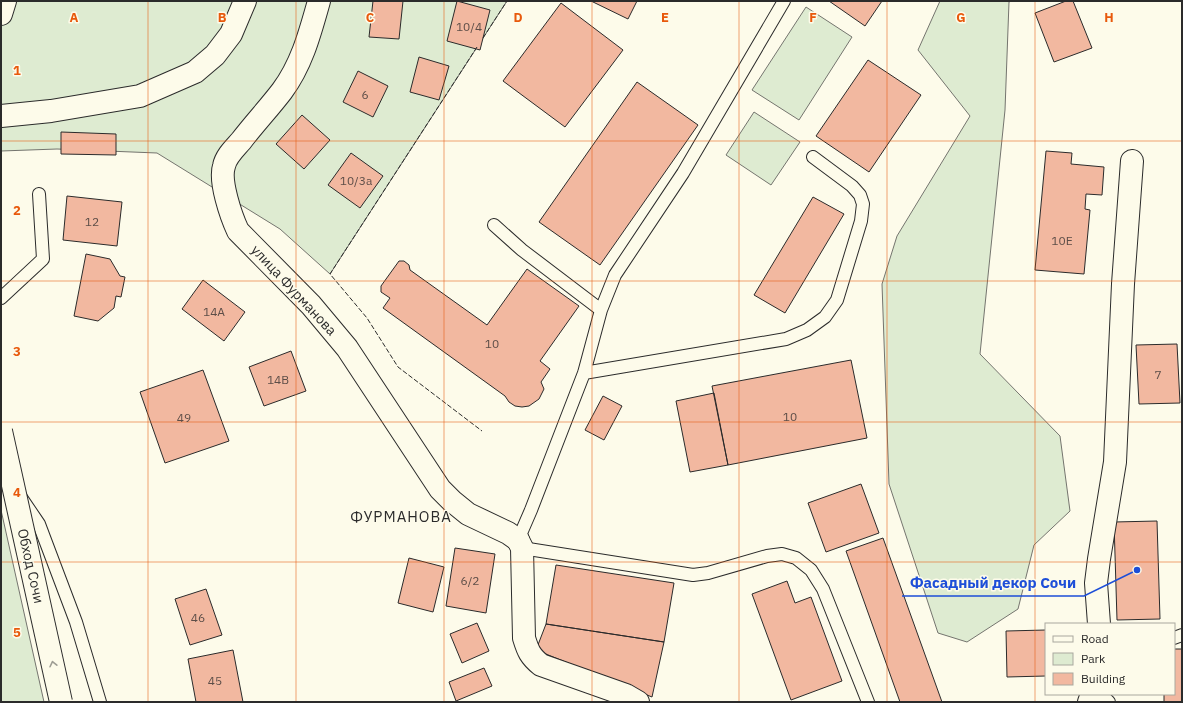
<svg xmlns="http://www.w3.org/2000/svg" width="1183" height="703" viewBox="0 0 1183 703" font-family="'IBM Plex Sans',sans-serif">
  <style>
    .green { fill: #deebd1; stroke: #74746e }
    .building { fill: #f2b8a0; stroke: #2b2b2b }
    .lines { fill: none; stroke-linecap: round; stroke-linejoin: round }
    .service-casing { stroke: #2b2b2b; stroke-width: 14 }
    .minor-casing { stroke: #2b2b2b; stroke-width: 24 }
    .tertiary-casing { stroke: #2b2b2b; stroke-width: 24 }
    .service { stroke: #fdfbea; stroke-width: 12 }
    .minor { stroke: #fdfbea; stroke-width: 22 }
    .tertiary { stroke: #fdfbea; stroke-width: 22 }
    .trunk-bridge-casing { stroke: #2b2b2b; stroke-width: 24; stroke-linecap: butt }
    .trunk-bridge { stroke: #fdfbea; stroke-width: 22 }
    .fence { stroke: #2b2b2b; stroke-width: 1; stroke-dasharray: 5 2; stroke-linecap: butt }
    .oneway { stroke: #9e9d94 }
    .grid { fill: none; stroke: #e8590c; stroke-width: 1; stroke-opacity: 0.55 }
    .labels { text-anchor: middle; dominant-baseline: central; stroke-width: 3; stroke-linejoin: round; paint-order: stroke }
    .number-label { font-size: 12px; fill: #5d4e48 }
    .street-label { font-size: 14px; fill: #2b2b2b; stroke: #fdfbea }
    .neighbourhood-label { font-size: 15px; letter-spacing: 1px; fill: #2b2b2b; stroke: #fdfbea }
    .grid-label { font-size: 13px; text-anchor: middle; font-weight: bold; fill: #e8590c; stroke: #fdfbea; stroke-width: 3; stroke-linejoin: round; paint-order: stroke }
    .leader { fill: none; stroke: #1d4ed8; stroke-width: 1.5 }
    .callout-dot { fill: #1d4ed8; stroke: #fdfbea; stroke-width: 1.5 }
    .callout-label { font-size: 15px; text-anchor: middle; font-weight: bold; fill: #1d4ed8; stroke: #fdfbea; stroke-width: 3; stroke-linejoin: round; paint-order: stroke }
  </style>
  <rect width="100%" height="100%" fill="#fdfbea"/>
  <path class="green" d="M1 1H507L330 274 280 229 157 153 57 149 1 151Z
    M940 1H1011L1009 2 1005 110 980 354 1060 436 1070 511 1034 545 1018 609 967 642 938 633 889 484 882 284 897 236 970 116 918 50Z
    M806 7 852 37 799 120 752 90Z
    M754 112 800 142 771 185 726 155Z
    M1 510 44 702H1Z"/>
  <path class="building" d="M373 1H403L399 39 369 37Z
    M457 1 490 10 480 50 447 41Z
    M591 1H637L628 19Z
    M829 1H882L865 26Z
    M1066 1H1073L1092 48 1054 62 1035 13Z
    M561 3 623 50 565 127 503 81Z
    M419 57 449 66 439 100 410 92Z
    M868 60 921 95 869 172 816 136Z
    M358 71 388 86 373 117 343 102Z
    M637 82 698 125 600 265 539 222Z
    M302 115 330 140 304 169 276 144Z
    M61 132 116 134V155L61 154Z
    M1046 151 1072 153 1071 164 1104 167 1102 195 1086 194 1085 209 1090 210 1084 274 1035 270Z
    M351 153 383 176 360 208 328 185Z
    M67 196 122 202 117 246 63 240Z
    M813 197 844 214 785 313 754 295Z
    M86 254 110 259 120 276 125 277 121 297 116 296 114 308 98 321 74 316Z
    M399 261H404L409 265 410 270 487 325 527 269 579 306 540 361 550 369 541 382 544 389 539 399 529 406 522 407 515 406 509 402 505 396 383 308 390 298 381 292V286Z
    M203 280 245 312 224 341 182 309Z
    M1177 344 1180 403 1139 404 1136 345Z
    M291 351 306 391 264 406 249 367Z
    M851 360 867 438 728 465 712 386Z
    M203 370 229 441 165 463 140 392Z
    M714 393 728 465 690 472 676 401Z
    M603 396 622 406 604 440 585 430Z
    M861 484 879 533 826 552 808 503Z
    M1157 521 1160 619 1117 620 1114 522Z
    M883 538 942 702H900L846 551Z
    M455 548 495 554 486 613 446 606Z
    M409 558 444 567 433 612 398 603Z
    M556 565 674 583 664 642 546 624Z
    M787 581 795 603 811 597 842 681 791 700 752 594Z
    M206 589 222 635 190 645 175 599Z
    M477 623 489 651 462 663 450 634Z
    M546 624 664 642 652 697 536 650Z
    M1046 630V676L1007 677 1006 631Z
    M1174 649H1182V702H1164V694H1174Z
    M233 650 243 702H196L188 659Z
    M484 668 492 686 456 701 449 682Z"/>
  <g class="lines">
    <g class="service-casing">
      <path id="service" d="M494 225 522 250 601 310
        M1 298 43 259 39 194
        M584 373 786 339 807 330 825 317 837 300 861 221 863 204 860 195 852 186 813 157
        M20 496 39 524 76 622 100 702
        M518 540 531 510 584 373 601 310 615 275 683 173 784 1
        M522 548 693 575 708 573 767 556 782 554 796 558 811 570 823 589 868 702
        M1174 638 1182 635
        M1101 694 1109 702"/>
    </g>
    <g class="minor-casing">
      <path id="minor" d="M518 540 522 548 524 638C528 651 530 656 541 665L626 695 638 702
        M1099 624 1096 583 1099 559 1115 462 1123 284 1132 161
        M1089 702 1092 694"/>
    </g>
    <g class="tertiary-casing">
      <path id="tertiary" d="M319 1C310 33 302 64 282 91 269 108 254 124 241 141 235 148 226 156 224 166 219 181 231 216 238 231L311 305 347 348 440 489 452 501 468 514 508 533 518 540
        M1 14 5 1
        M1 116 51 111 140 96 195 72 215 55 231 34 245 1"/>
    </g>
    <use href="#service" class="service"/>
    <use href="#minor" class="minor"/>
    <use href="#tertiary" class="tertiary"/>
    <g class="trunk-bridge-casing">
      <path id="trunk-bridge" d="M1 431 61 702"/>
    </g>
    <use href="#trunk-bridge" class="trunk-bridge"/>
    <path class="fence" d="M483 38 507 1
      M477 47 330 274 367 318 398 367 482 431"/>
  </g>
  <defs><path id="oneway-chevron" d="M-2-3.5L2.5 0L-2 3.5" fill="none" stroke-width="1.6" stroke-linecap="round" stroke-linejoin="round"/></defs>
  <use class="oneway" href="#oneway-chevron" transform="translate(53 664) rotate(-103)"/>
  <path class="grid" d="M148 1V702M296 1V702M444 1V702M592 1V702M739 1V702M887 1V702M1035 1V702M1 141H1182M1 281H1182M1 422H1182M1 562H1182"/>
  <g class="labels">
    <g class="number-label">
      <text x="469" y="26">10/4</text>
      <text x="365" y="94">6</text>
      <text x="356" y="180">10/3а</text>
      <text x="92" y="221">12</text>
      <text x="1062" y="240">10Е</text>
      <text x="214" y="311">14А</text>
      <text x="492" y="343">10</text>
      <text x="1158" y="374">7</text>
      <text x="278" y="379">14В</text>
      <text x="790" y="416">10</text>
      <text x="184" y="417">49</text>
      <text x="470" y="580">6/2</text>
      <text x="198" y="617">46</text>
      <text x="215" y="680">45</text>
    </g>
    <g class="street-label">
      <text transform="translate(294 290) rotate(47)">улица Фурманова</text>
      <text transform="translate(31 566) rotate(77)">Обход Сочи</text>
    </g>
    <g class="neighbourhood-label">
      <text x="401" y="516">ФУРМАНОВА</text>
    </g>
  </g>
  <g class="grid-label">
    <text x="74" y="22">A</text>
    <text x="222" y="22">B</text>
    <text x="370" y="22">C</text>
    <text x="518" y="22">D</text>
    <text x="665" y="22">E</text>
    <text x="813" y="22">F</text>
    <text x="961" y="22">G</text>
    <text x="1109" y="22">H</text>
    <text x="17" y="75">1</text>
    <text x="17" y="215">2</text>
    <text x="17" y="356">3</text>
    <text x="17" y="497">4</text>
    <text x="17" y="637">5</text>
  </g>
  <path class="leader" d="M1137 570L1084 596H902"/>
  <circle class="callout-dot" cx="1137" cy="570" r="4"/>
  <g class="callout-label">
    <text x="993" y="588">Фасадный декор Сочи</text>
  </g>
  <rect width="1183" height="703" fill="none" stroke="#2b2b2b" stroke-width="4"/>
  <rect x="1045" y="623" width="130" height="72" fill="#fdfbea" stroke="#a9a89e"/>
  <rect x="1053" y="636" width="20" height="6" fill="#fdfbea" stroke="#a9a89e"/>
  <text x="1081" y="643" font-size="12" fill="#2b2b2b">Road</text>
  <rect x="1053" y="653" width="20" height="12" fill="#deebd1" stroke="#a9a89e"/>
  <text x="1081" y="663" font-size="12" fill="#2b2b2b">Park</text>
  <rect x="1053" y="673" width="20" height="12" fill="#f2b8a0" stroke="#a9a89e"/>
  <text x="1081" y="683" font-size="12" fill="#2b2b2b">Building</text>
</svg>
